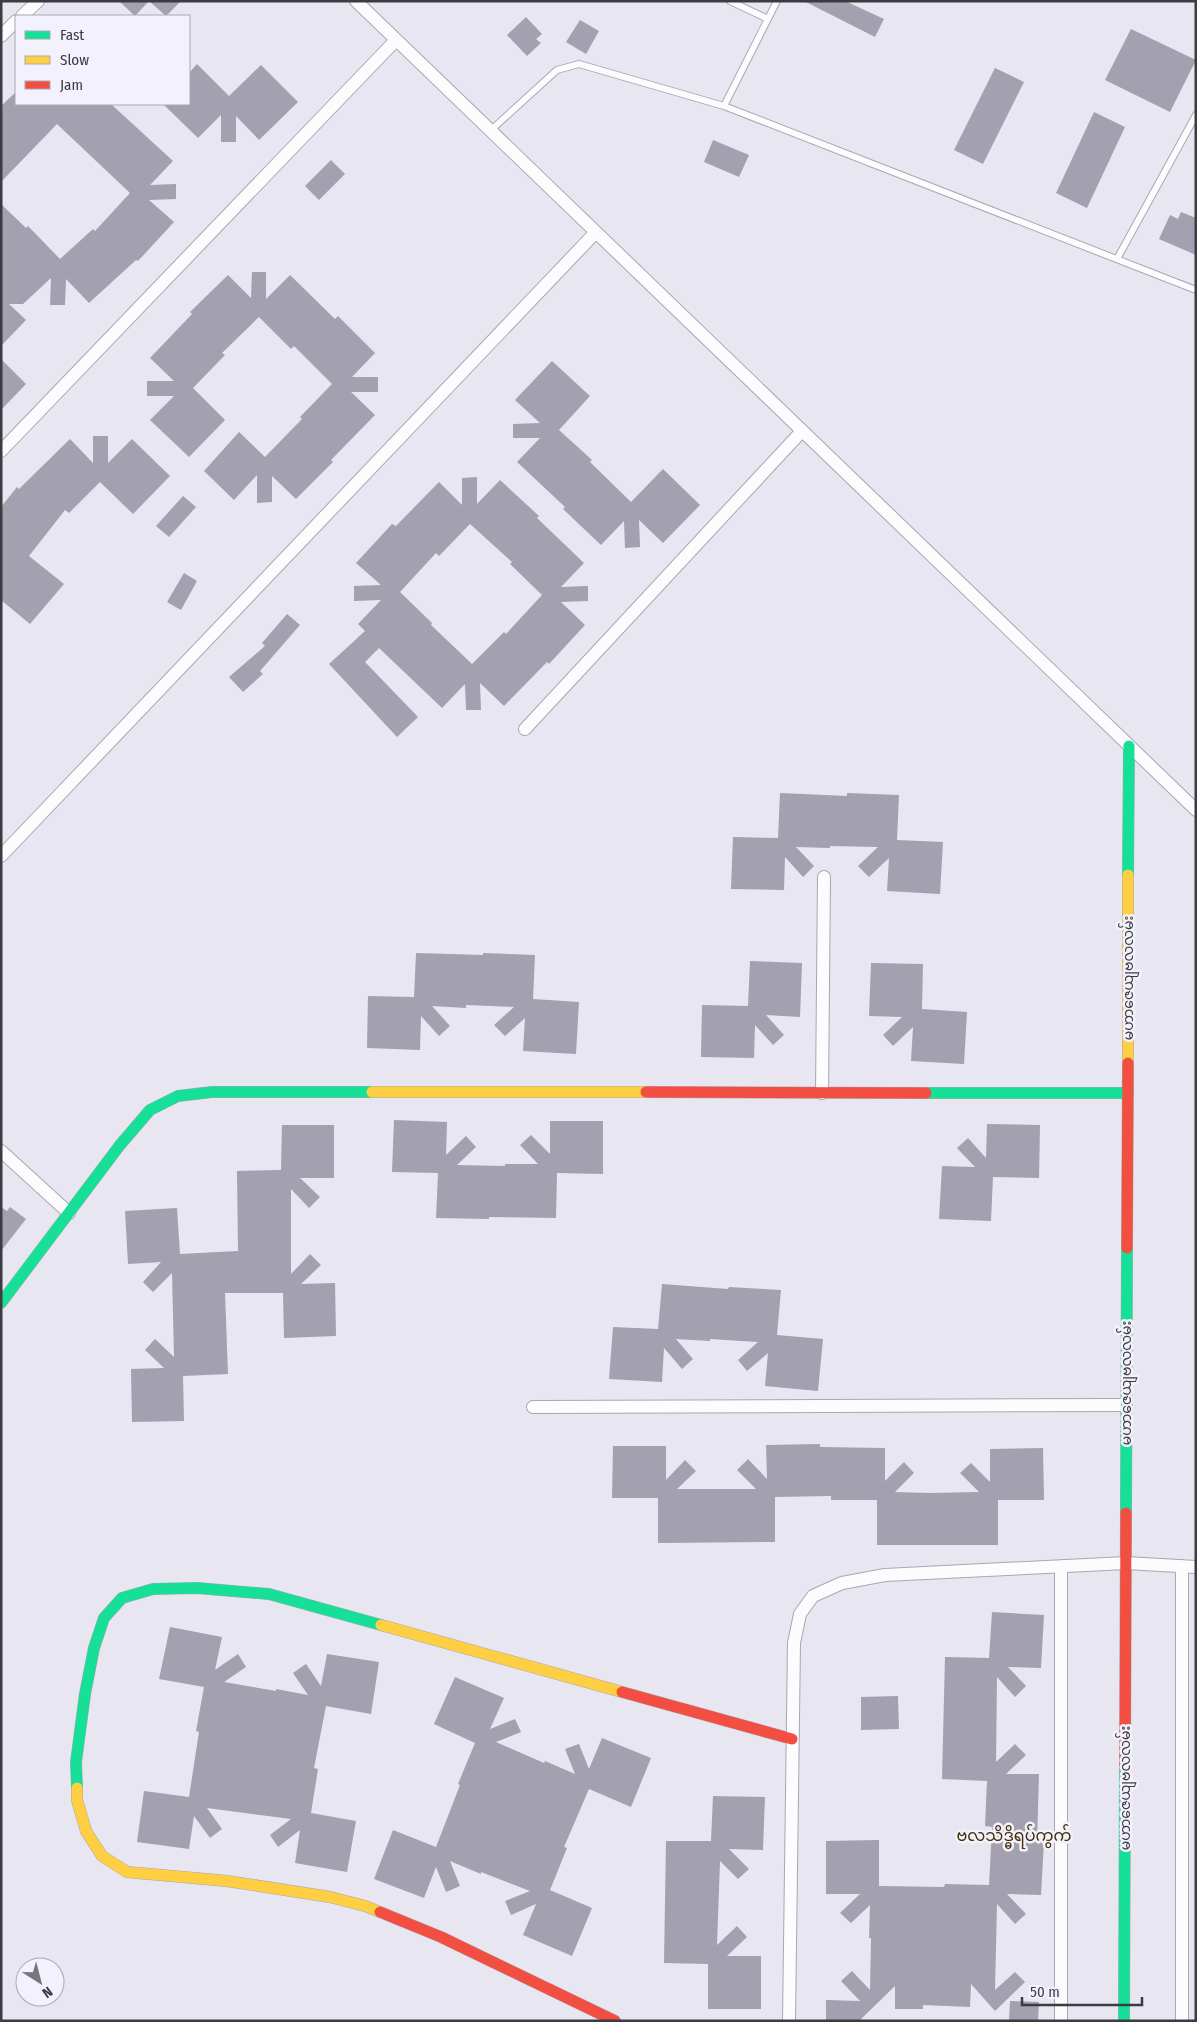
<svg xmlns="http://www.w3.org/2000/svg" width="1197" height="2022" viewBox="0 0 1197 2022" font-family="'Fira Sans Condensed','Noto Sans Myanmar',sans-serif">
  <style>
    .building { fill: #a3a0af; fill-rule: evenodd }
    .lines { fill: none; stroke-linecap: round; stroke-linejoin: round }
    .lane-casing { stroke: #a9a7b0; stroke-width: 8 }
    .street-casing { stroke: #a9a7b0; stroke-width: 14 }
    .fast-casing { stroke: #a9a7b0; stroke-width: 12 }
    .slow-casing { stroke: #a9a7b0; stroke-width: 12 }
    .jam-casing { stroke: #a9a7b0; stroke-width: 12 }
    .lane { stroke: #fcfbfd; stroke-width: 6 }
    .street { stroke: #fcfbfd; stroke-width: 12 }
    .fast { stroke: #16e098; stroke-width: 11 }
    .slow { stroke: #ffcf43; stroke-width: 11 }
    .jam { stroke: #f24e42; stroke-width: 11 }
    .labels { text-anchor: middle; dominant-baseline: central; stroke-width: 5; stroke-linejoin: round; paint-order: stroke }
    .street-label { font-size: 14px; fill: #3b3b42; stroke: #f2f1fc }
    .quarter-label { font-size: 16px; fill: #412e06; stroke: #f2f1fc }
  </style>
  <rect width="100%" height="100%" fill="#e8e6f1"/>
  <path class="building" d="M119 1H181L166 16 149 1 135 16Z
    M804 1H845L884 19 875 37Z
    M526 17 542 34 536 39 541 43 527 56 507 35Z
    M580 20 599 31 586 54 566 42Z
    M1131 29 1196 60 1170 112 1105 80Z
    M197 64 229 96 261 65 298 102 259 140 236 116V142H221V115L198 138 163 104H189V73Z
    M995 68 1024 82 983 164 954 150Z
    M16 92V104H111L173 161 150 185 176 184V199L149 200 174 222 138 261 136 260 89 303 66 279 65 305H50L51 278 23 304H9L26 320 1 346V204L26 228 28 226 60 259 93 229 95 231 130 193 57 124 1 182V106Z
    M1094 112 1125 127 1087 208 1056 193Z
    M713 140 749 155 739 177 704 162Z
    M331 160 345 174 319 200 305 186Z
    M1181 212 1196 218V255L1159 239 1170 215 1178 219Z
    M252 272H266V299L290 275 335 319 338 316 375 353 352 377H378V392H351L375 415 331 460 333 462 296 499 272 476V502L257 503V475L234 500 204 471 239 432 265 457 302 419 300 417 332 384 294 346 291 349 259 317 222 353 225 355 193 388 225 420 189 457 150 420 174 396H147V381H174L150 358 192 314 190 312 228 275 251 298Z
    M1 359 26 384 1 410Z
    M552 361 590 396 559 430 592 460 590 462 631 502 663 469 700 505 663 543 639 520 640 547 625 548 624 521 601 545 563 509 565 507 517 462 540 438H513V424L540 423 515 400Z
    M93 436H108V463L132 439 170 476 133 514 100 482 69 513 65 510 29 556 64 584 30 624 1 600V507L17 487 19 489 70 439 93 463Z
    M477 477V504L500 480 539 516 537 518 584 563 561 587 588 586V601L561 602 585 625 549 664 547 662 504 706 480 683 481 710H466L465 684 442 708 379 648 365 662 418 717 397 737 329 664 365 631 358 624 381 600 354 601V586L381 585 356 563 392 524 396 526 439 482 462 505V478ZM470 524 512 562 510 564 542 595 506 634 504 632 472 664 431 625 432 623 400 592 436 553 439 556Z
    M183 496 196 507 169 537 156 526Z
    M184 573 197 581 181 610 167 602Z
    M287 614 300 625 260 671 263 674 243 692 229 677 265 646 262 643Z
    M780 793 847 796V793L899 795 897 840 943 842 940 894 887 891 889 858 869 877 858 866 878 847 830 846V848L796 847 814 866 803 877 785 857 784 890 731 889 733 837 778 838Z
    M416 953 483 955V953L535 955 533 999 579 1002 576 1054 523 1051 525 1018 505 1036 494 1025 514 1007 466 1005V1008L432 1006 450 1026 439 1036 421 1016 420 1050 367 1048 368 996 414 997Z
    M750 961 802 963 800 1017 766 1015 784 1035 773 1045 755 1025 754 1058 701 1057 702 1005 748 1006Z
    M871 963 923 964 922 1009 967 1012 964 1064 911 1061 913 1027 893 1046 883 1035 902 1017 869 1016Z
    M394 1120 447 1122 446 1155 466 1136 476 1147 457 1165 505 1166V1164H538L520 1145 531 1135 550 1154V1121H603V1174L557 1173 556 1218 489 1217V1219L436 1218 438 1173 392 1172Z
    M987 1124 1040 1125 1039 1178 993 1177 991 1221 939 1219 942 1166 975 1167 957 1148 968 1138 986 1158Z
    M282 1125H334V1178H300L320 1197 309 1208 291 1189V1274L310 1254 321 1265 301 1284 335 1283 336 1336 284 1338 283 1293H225L228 1374 183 1376 184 1421 132 1422 131 1369 164 1368 145 1350 155 1339 174 1357 172 1273 153 1292 143 1282 161 1262 128 1264 125 1211 177 1208 180 1254 238 1251 237 1171 281 1170Z
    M1 1207 7 1211 10 1207 26 1219 1 1251Z
    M662 1284 728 1289 729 1287 781 1290 777 1335 823 1339 818 1391 765 1386 768 1353 747 1371 738 1360 758 1342 710 1339V1341L676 1339 693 1359 682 1369 664 1348 662 1382 609 1379 613 1327 658 1329Z
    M820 1444V1447L885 1448V1481L904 1462 914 1473 895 1492 929 1493 979 1492 960 1473 971 1463 990 1482V1449L1043 1448 1044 1500H998V1545H877V1500H831V1496L775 1497V1542L658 1543V1498H612L613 1446H666V1480L685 1460 696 1471 677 1489H756L737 1470 748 1459 767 1479 766 1445Z
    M992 1612 1044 1615 1041 1668 1008 1667 1026 1686 1015 1697 997 1677 996 1762 1015 1744 1026 1755 1006 1774H1039L1037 1842H1044L1041 1895 1007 1894 1026 1914 1015 1924 997 1904 995 1990 1015 1972 1025 1982 995 2011 971 1984 970 2007 923 2005V2009H895V1986L860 2020 826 2021V2000L860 2001 841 1981 852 1971 870 1990 871 1938H869L870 1905 851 1923 840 1913 860 1894H826V1841L879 1840V1886L944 1887 945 1884 989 1885 992 1827 985 1826 987 1781 942 1779 945 1657 989 1658Z
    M170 1627 222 1637 215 1670 238 1654 246 1667 224 1682 276 1691V1689L308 1695 293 1673 306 1664 321 1686 327 1654 379 1662 371 1714 326 1706 314 1768 318 1769 311 1813 356 1821 347 1872 295 1863 300 1830 278 1847 270 1835 291 1819 207 1808 222 1829 210 1838 194 1816 189 1849 137 1842 144 1791 189 1797 199 1732 196 1731 204 1687 159 1679Z
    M455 1677 504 1698 490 1729 515 1719 521 1732 496 1742 544 1763 545 1761 575 1774 565 1749 579 1744 589 1769 602 1738 651 1758 631 1807 589 1789 564 1847 567 1848 550 1890 592 1908 572 1956 523 1935 536 1904 511 1915 505 1901 530 1891 481 1872V1874L450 1861 460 1886 446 1892 436 1867 424 1898 374 1879 393 1830 436 1847 460 1785 458 1784 475 1743 434 1724Z
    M898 1696 899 1729 861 1730V1697Z
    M713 1796 765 1797 763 1850 729 1849 749 1869 738 1879 720 1861 717 1945 737 1926 747 1937 727 1956H761V2009H708V1964L664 1963 666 1841H711Z
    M1010 2001 1039 2002 1038 2021 1009 2020Z"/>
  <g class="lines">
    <g class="lane-casing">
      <path id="lane" d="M730 1 768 19
        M724 106 1196 290
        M490 131 557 70 579 64 724 106 777 1
        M1117 259 1196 115"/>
    </g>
    <g class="street-casing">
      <path id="street" d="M356 1 1196 810
        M22 16 38 1
        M1 36 16 21
        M1 451 396 40
        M525 729 802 431
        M1 856 596 232
        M822 1093 824 877
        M1 1151 69 1213
        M533 1407 1126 1405
        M1061 1566V2021
        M789 2021 794 1643 800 1614 813 1596 842 1583 885 1575 1126 1563 1196 1567
        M1182 2021V1566"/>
    </g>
    <g class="fast-casing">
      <path id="fast" d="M1128 875 1129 746
        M926 1093H1128
        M1 1303 120 1145 150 1110 178 1096 212 1092H372
        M1126 1513 1127 1248
        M77 1788 76 1762 85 1694 94 1648 104 1618 122 1598 153 1589 197 1588 269 1594 381 1625
        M1124 2021 1125 1767"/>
    </g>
    <g class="slow-casing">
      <path id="slow" d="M1128 1063V875
        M372 1092H646
        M381 1625 622 1692
        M77 1788V1800L86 1831 102 1856 127 1872 227 1881 330 1897 365 1906 380 1912"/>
    </g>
    <g class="jam-casing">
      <path id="jam" d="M646 1092 926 1093
        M1127 1248 1128 1063
        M622 1692 792 1739
        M1125 1767 1126 1513
        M380 1912 441 1937 615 2021"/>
    </g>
    <use href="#lane" class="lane"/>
    <use href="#street" class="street"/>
    <use href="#fast" class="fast"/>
    <use href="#slow" class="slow"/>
    <use href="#jam" class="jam"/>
  </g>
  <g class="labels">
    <g class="street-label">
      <text transform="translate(1128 978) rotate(-90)">မဟာဇေယျဗလလမ်း</text>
      <text transform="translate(1126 1383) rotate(-90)">မဟာဇေယျဗလလမ်း</text>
      <text transform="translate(1125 1788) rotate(-90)">မဟာဇေယျဗလလမ်း</text>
    </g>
    <g class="quarter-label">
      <text x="1014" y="1835">ဗလသိဒ္ဓိရပ်ကွက်</text>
    </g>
  </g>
  <rect width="1197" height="2022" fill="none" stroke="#3b3b42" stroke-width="5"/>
  <rect x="15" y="15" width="175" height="90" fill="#f2f1fc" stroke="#a9a8b2"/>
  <rect x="25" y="31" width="25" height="8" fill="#16e098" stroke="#a9a8b2"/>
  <text x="60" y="40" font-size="15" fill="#3b3b42">Fast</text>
  <rect x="25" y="56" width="25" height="8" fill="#ffcf43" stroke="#a9a8b2"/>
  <text x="60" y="65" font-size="15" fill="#3b3b42">Slow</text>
  <rect x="25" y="81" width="25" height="8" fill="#f24e42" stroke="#a9a8b2"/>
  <text x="60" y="90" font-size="15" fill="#3b3b42">Jam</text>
  <g transform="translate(40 1982) rotate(144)"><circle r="24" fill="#f2f1fc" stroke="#a9a8b2"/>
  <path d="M0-4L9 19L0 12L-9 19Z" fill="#78777f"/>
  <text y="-8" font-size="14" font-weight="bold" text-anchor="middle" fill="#3b3b42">N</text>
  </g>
  <path d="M1022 1997v8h120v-8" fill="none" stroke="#3b3b42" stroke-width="2.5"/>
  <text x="1030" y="1997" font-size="15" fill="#3b3b42" stroke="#f2f1fc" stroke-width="4" paint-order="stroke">50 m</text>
</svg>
